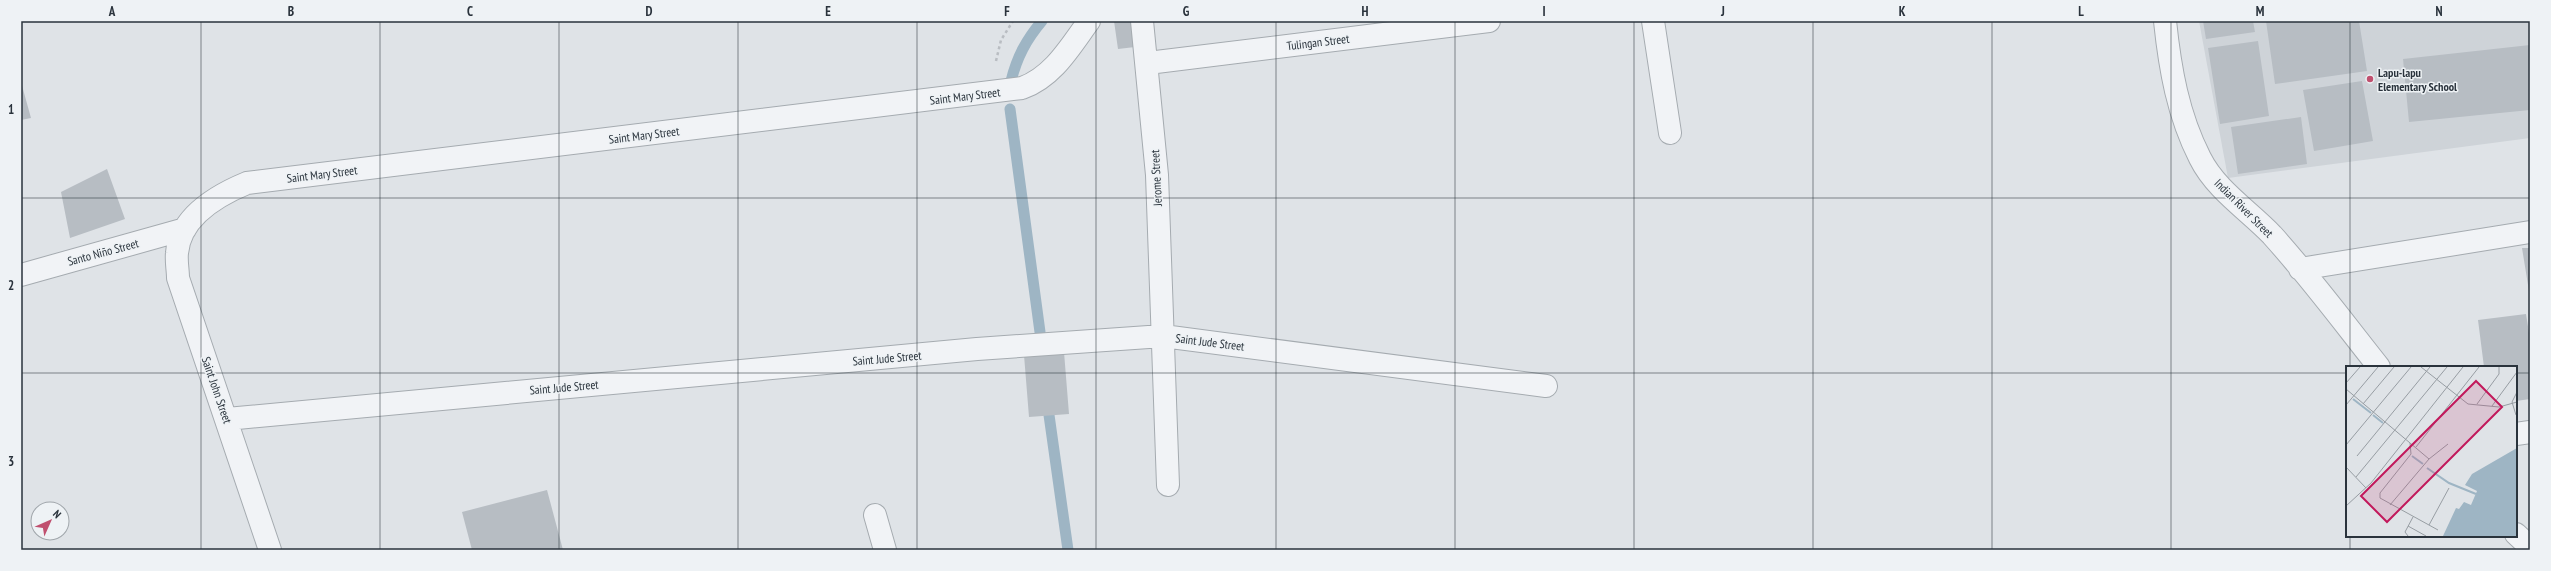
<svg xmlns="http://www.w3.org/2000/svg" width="2551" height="571" viewBox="0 0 2551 571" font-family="'PT Sans Narrow',sans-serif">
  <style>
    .built { fill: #ced3d8 }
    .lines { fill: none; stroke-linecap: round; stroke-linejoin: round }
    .stream { stroke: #9eb5c4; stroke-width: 11 }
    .building { fill: #b7bdc3 }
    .minor-casing { stroke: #a5abb0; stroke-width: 24 }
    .path { stroke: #b9bdc2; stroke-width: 2.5; stroke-dasharray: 3 3; stroke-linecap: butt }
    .minor { stroke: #f1f3f6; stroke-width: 22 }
    .grid { fill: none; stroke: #2a333c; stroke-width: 1; stroke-opacity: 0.55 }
    .poi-dot { fill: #c0506f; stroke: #eef2f5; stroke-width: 1.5 }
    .labels { text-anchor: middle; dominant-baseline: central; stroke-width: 3; stroke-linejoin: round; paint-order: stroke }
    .street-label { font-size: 12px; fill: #2a333c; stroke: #eef2f5 }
    .poi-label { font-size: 12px; font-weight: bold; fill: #2a333c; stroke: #eef2f5; text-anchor: start }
    .inset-river { fill: none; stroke: #9eb5c4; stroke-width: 2 }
    .inset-road { fill: none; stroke: #979da3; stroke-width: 1 }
    .view { fill: #c2185b; fill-opacity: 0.15; stroke: #c2185b; stroke-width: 2 }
    .inset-edge { fill: none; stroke: #2a333c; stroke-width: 2 }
    .neatline { fill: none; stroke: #2a333c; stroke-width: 1.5 }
    .grid-label { font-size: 13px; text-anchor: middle; font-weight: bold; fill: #2a333c }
  </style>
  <rect width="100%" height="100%" fill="#dfe3e7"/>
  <path class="built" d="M2199 21H2530V138L2228 178Z"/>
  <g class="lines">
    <path class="stream" d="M1011 81C1017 57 1026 40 1042 21
      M1010 109 1040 332
      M1049 415 1068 550"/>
  </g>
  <path class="building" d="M1114 21H1132L1135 47 1118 49Z
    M2203 21H2253L2255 32 2206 39Z
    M2266 21H2359L2367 71 2275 84Z
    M2258 41 2269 116 2220 124 2208 48Z
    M2530 45V110L2409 122 2403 59Z
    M2362 81 2373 141 2314 151 2303 90Z
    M21 82 31 118 21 120Z
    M2301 117 2307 164 2238 174 2231 127Z
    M107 169 125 219 70 238 61 192Z
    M2522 248H2530V290L2529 291Z
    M2526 314 2530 339V399L2516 401V367H2484L2478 320Z
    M1064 352 1069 414 1029 417 1024 355Z
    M547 490 563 550H472L462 512Z"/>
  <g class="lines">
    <g class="minor-casing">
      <path id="minor" d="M1142 21 1157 175 1168 485
        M1653 21 1670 133
        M2165 21C2170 69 2178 115 2200 158 2216 190 2248 210 2272 235 2310 277 2344 323 2379 367
        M1148 63 1489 21
        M2300 269 2530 232
        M21 275 185 229
        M227 419 977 349 1163 336 1546 386
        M2516 434 2530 432
        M875 515 885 550
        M2516 534 2530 547
        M270 550 178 278C178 270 176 261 177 253 180 217 218 195 247 183L1022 88C1053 77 1070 47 1089 21"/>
    </g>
    <path class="path" d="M996 61 1001 40 1013 21"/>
    <use href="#minor" class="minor"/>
  </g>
  <path class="grid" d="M201 21V550M380 21V550M559 21V550M738 21V550M917 21V550M1096 21V550M1276 21V550M1455 21V550M1634 21V550M1813 21V550M1992 21V550M2171 21V550M2350 21V367M21 198H2530M21 373H2347M2516 373H2530M2350 536V550"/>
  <circle class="poi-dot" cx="2370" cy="79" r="4"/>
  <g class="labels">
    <g class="street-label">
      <text transform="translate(1318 42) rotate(-7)">Tulingan Street</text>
      <text transform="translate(965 96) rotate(-7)">Saint Mary Street</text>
      <text transform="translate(644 135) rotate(-7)">Saint Mary Street</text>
      <text transform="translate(322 174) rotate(-7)">Saint Mary Street</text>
      <text transform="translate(1156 178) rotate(-93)">Jerome Street</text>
      <text transform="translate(2244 208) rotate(45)">Indian River Street</text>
      <text transform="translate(103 252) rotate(-15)">Santo Niño Street</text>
      <text transform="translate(1210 342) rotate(7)">Saint Jude Street</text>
      <text transform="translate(887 358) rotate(-5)">Saint Jude Street</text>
      <text transform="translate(564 387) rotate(-5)">Saint Jude Street</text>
      <text transform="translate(217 390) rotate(71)">Saint John Street</text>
    </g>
    <g class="poi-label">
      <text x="2378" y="72">Lapu-lapu<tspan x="2378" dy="14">Elementary School</tspan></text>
    </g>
  </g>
  <g transform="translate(2346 366)">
    <rect width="171" height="171" fill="#dfe3e7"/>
    <path d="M171 82V170H97L110 142 113 143 118 136 125 139 131 125 119 119 126 108Z" fill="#9eb5c4"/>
    <path class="inset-river" d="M7 33 25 47M27 49 37 57M66 90 77 98M81 102 103 117 130 128"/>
    <path class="inset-road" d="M75 1 122 38 153 41 171 36M0 17 14 1M0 23 83 93M17 38 48 1M131 38 153 8V1M0 39 32 1M146 40 171 6M170 49 166 36 171 26M64 77 65 88 34 127V132L92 164M0 79 65 1M70 81 133 1M11 90 84 1M0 101 20 122M10 111 101 1M44 139 83 93 102 78M0 140 25 117 117 1M83 159 103 122M62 160 80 170M62 170 59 166 67 151"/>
    <path class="view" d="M130 15 156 41 41 156 15 130Z"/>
    <rect width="171" height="171" class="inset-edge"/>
  </g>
  <rect width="2551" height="571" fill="none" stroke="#eef2f5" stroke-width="44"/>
  <g transform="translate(50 521) rotate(45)"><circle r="19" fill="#eef2f5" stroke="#a0a6ab"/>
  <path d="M0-3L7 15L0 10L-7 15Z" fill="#c0506f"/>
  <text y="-6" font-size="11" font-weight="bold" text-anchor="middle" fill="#2a333c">N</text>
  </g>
  <rect x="22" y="22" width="2507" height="527" class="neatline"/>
  <g class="grid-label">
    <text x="112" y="16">A</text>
    <text x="291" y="16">B</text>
    <text x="470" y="16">C</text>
    <text x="649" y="16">D</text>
    <text x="828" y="16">E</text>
    <text x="1007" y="16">F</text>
    <text x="1186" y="16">G</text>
    <text x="1365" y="16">H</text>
    <text x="1544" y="16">I</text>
    <text x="1723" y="16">J</text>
    <text x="1902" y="16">K</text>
    <text x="2081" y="16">L</text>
    <text x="2260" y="16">M</text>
    <text x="2439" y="16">N</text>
    <text x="11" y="114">1</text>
    <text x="11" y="290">2</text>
    <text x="11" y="466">3</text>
  </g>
</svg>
